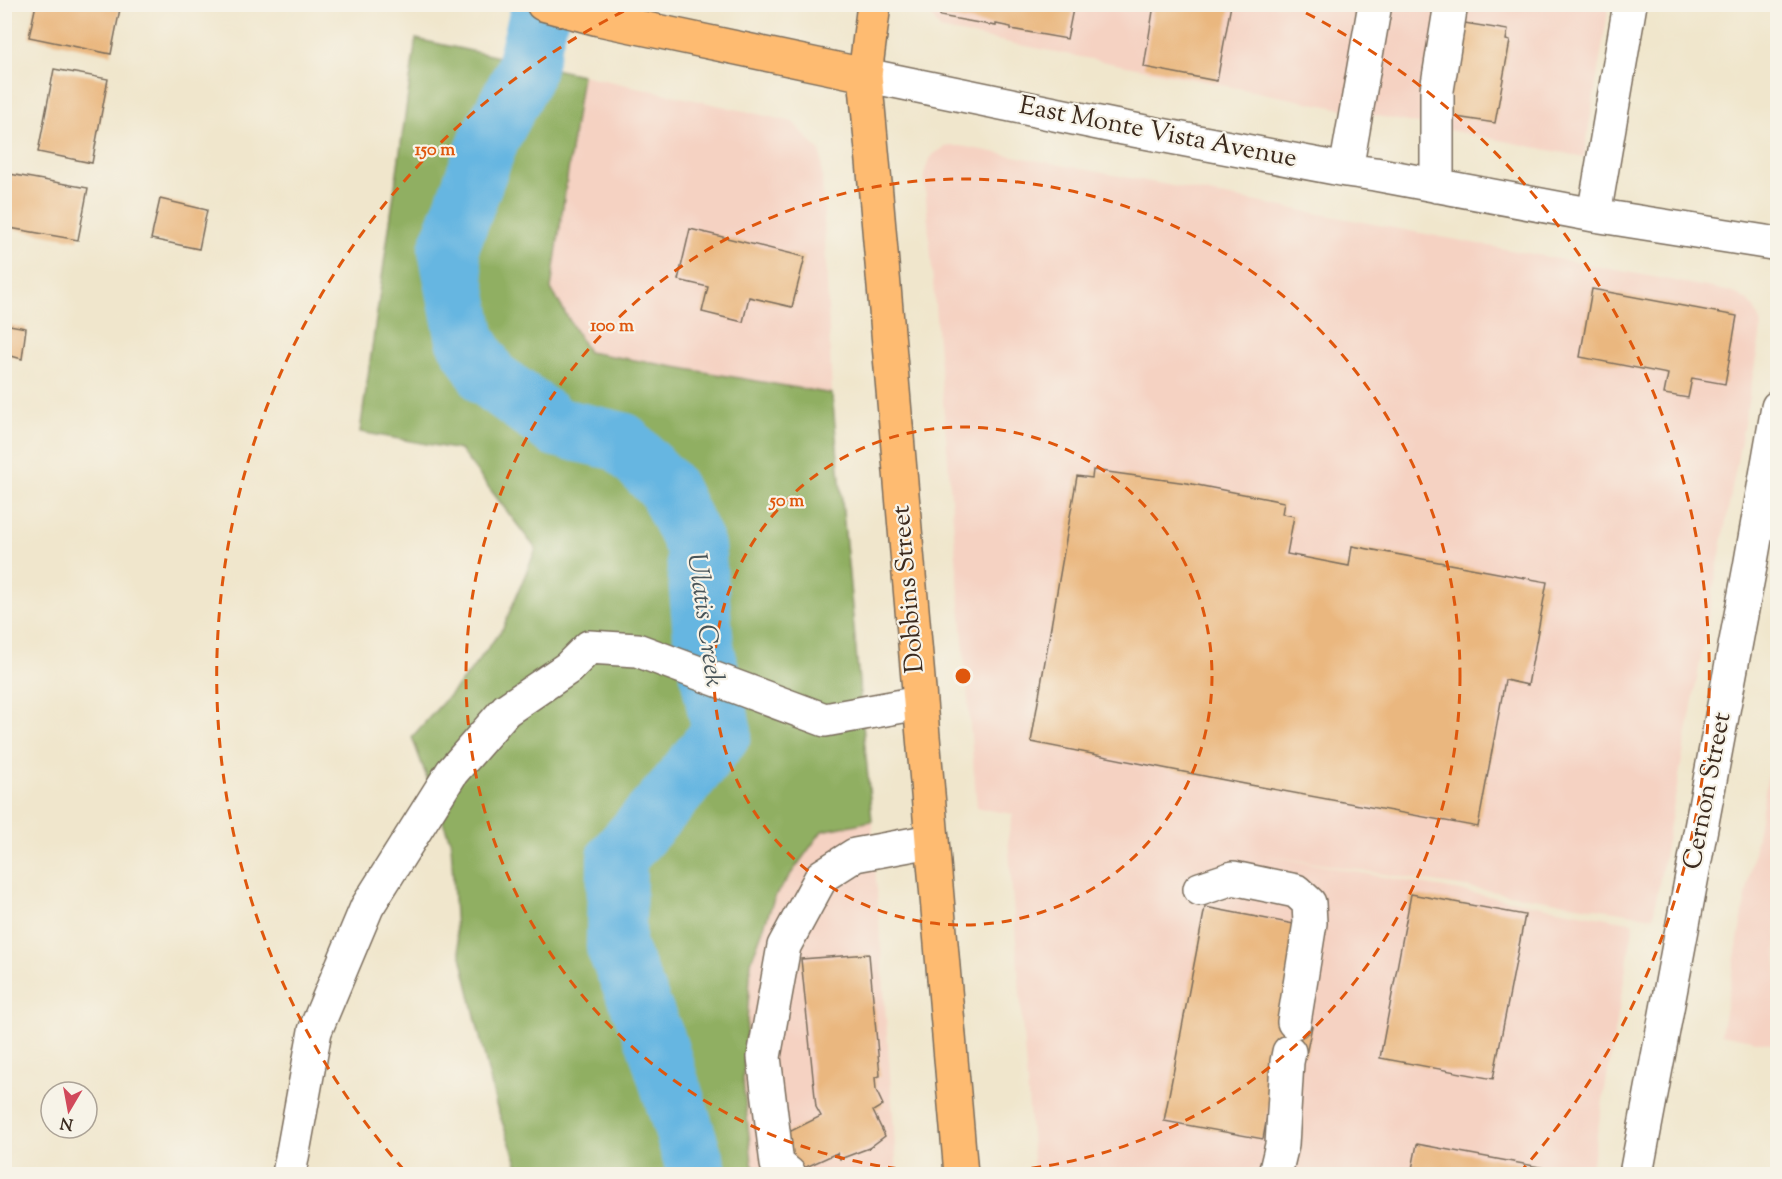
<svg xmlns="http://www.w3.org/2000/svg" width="1782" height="1179" viewBox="0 0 1782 1179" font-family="'Sorts Mill Goudy',serif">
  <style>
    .built { fill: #f5d2c2 }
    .forest { fill: #90af62; stroke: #666c40; stroke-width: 1.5 }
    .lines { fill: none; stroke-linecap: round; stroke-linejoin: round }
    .river { stroke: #66b6e1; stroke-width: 60 }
    .building { fill: #eab77f }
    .minor-casing { stroke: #7a6c5b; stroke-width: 36 }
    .major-casing { stroke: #7a6c5b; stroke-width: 36 }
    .minor { stroke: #fff; stroke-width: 33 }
    .major { stroke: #febb71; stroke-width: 33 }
    .ring { fill: none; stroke: #df570d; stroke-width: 3; stroke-dasharray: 10 8 }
    .labels { text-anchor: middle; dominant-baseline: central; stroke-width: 4.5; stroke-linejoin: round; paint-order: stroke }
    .street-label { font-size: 26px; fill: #3b2a1e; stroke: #f7f3e8 }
    .water-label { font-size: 27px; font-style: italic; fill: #485458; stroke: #f7f3e8 }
    .centre { fill: #df570d; stroke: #f7f3e8; stroke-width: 3 }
    .ring-label { font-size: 18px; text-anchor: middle; font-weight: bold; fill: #df570d; stroke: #f7f3e8; stroke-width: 4.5; stroke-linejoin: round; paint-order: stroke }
  </style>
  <rect width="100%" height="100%" fill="#f7f3e8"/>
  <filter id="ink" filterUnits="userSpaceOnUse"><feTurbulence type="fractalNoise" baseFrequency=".0167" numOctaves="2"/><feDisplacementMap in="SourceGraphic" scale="12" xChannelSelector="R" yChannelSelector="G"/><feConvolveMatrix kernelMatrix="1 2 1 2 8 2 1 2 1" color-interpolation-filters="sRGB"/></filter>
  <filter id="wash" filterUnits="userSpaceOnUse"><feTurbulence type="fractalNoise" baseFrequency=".008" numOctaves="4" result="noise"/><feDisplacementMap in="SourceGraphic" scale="24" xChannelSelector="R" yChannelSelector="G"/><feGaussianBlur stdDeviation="1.35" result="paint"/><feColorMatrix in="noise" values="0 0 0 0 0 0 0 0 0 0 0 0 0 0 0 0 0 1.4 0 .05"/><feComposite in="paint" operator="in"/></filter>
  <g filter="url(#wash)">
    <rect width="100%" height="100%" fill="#f0e6cc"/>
    <path class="built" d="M924 5H1609L1584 157 940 29Z
      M582 75 793 122 821 153 832 394 588 352 551 289Z
      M952 146H961L1727 291 1739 295 1749 302 1755 310 1761 325 1760 337 1653 917 1259 854 1634 923 1590 1174H1034L1008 837 1013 814 977 808 924 174 929 160 934 154 945 147Z
      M1777 725V1045L1721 1034Z
      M872 821 897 1174H757L752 1162 743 1081 751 962 775 896 822 830Z"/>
    <path class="forest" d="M416 39 582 75 551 289 588 352 832 394 872 821 822 831 775 896 751 962 743 1081 752 1162 757 1174H521L496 1105 456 935 451 843 412 737 469 673 503 628 536 549 460 450 360 432Z"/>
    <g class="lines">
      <path class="river" d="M542 4 524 74 489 140 448 250 466 340 489 378 556 427 622 442 667 488 695 546 704 646 722 732 678 788 617 857 616 947 656 1041 698 1174"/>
    </g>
    <g id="blocks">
      <path class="building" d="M36 4H121L111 54 29 37Z
        M941 4H1074L1067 39 1011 29V27L996 24V26L940 16Z
        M1154 5H1231L1217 81 1144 67Z
        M1452 21 1508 30 1506 40 1510 41 1495 123 1443 115Z
        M54 69 108 79 92 163 38 152Z
        M4 173 88 188 78 240 4 227Z
        M160 199 207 210 199 249 151 239Z
        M690 229 805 257 792 307 749 297 743 322 702 312 708 287 678 280Z
        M1592 289 1737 316 1725 384 1692 378 1688 398 1664 394 1668 374 1580 357Z
        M4 324 26 328 22 359 4 354Z
        M1093 470 1187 483 1284 502 1282 514 1294 516 1287 554 1349 566 1352 546 1547 582 1528 685 1505 680 1478 827 1245 784 1031 742 1077 476 1092 478Z
        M1411 894 1525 915 1493 1079 1380 1058Z
        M1205 907 1299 925 1294 1022 1312 1026 1306 1055 1279 1050 1263 1139 1164 1121Z
        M869 954 880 1076 875 1077 876 1090 883 1105 873 1111 885 1136 869 1148 840 1159 837 1153 793 1173 777 1138 821 1116 816 1107 801 959Z
        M1417 1144 1561 1171 1560 1174H1411Z"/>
    </g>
  </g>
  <g filter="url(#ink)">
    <use href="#blocks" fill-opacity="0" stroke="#7a6c5b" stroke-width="1.5"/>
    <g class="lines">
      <g class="minor-casing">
        <path id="minor" d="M865 75 1113 126 1346 170 1375 174 1594 215 1778 244
          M1346 170 1375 4
          M1437 186V90L1451 4
          M1594 215 1630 4
          M1200 889 1233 878 1296 891 1309 903 1310 923 1294 1022
          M289 1174 315 1031 367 907 452 772 506 710 568 668 589 647 637 650 825 720 919 703
          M789 1174 777 1164 764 1057 784 946 822 876 855 855 931 841
          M1275 1174 1282 1145 1287 1062 1289 1052
          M1636 1174 1750 567 1778 407"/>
      </g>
      <g class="major-casing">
        <path id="major" d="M543 4 599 19 865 75
          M874 4 865 75 875 183 961 1174"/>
      </g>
      <use href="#minor" class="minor"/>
      <use href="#major" class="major"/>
    </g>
  </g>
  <g class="ring">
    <circle cx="963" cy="676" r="249"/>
    <circle cx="963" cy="676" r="497"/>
    <path d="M404 1170A746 746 0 0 1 636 5M1290 5A746 746 0 0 1 1522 1170"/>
  </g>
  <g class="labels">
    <g class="street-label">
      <text transform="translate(1158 133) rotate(11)">East Monte Vista Avenue</text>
      <text transform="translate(909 589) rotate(-95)">Dobbins Street</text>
      <text transform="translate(1708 791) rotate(-79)">Cernon Street</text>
    </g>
    <g class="water-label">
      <text transform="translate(704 620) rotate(82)">Ulatis Creek</text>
    </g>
  </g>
  <circle cx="963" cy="676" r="9" class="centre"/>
  <g class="ring-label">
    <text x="435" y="155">150 m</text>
    <text x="612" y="331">100 m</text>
    <text x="787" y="506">50 m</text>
  </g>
  <rect width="1782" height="1179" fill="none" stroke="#f7f3e8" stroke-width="24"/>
  <g transform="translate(69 1110) rotate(190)"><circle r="28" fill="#f7f3e8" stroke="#aca397" stroke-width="1.5"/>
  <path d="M0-4.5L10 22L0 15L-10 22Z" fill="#d1495b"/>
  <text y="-9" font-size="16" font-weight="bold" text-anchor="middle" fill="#3b2a1e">N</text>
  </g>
</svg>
